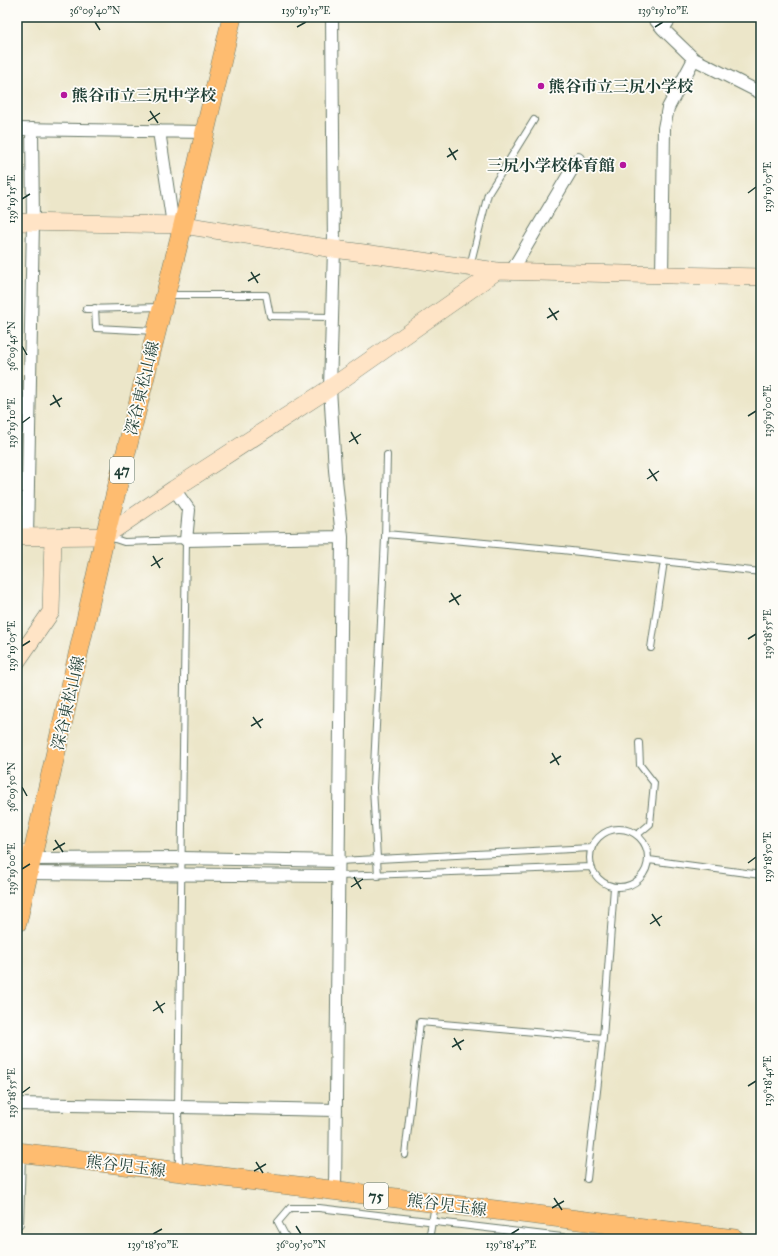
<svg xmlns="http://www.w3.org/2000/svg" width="778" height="1256" viewBox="0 0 778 1256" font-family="'IM FELL Great Primer','Noto Serif JP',serif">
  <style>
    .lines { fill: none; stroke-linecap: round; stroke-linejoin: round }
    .lane-casing { stroke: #677868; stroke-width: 8 }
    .street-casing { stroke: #677868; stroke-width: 14 }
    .secondary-casing { stroke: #677868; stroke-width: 18 }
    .primary-casing { stroke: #677868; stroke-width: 20 }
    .lane { stroke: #fff; stroke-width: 6 }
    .street { stroke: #fff; stroke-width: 12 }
    .secondary { stroke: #ffe4c6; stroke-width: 17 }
    .primary { stroke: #febc70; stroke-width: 19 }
    .ticks { fill: none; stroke: #1f3d34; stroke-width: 1.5 }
    .poi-dot { fill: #b5179e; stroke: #fdfcf7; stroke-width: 1.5 }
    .labels { text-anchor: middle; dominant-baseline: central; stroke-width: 3.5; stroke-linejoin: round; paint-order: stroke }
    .shield { fill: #fdfcf7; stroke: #62766e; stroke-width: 1 }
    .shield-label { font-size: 15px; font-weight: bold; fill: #1f3d34 }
    .poi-label { font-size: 16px; font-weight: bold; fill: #1f3d34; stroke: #fdfcf7; text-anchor: start }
    .street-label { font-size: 16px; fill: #1f3d34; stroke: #fdfcf7 }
    .neatline { fill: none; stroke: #1f3d34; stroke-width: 1.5 }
    .ticks-label { font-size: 10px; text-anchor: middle; fill: #1f3d34 }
  </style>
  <rect width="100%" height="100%" fill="#fdfcf7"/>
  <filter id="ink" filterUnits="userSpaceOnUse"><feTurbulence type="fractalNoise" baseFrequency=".025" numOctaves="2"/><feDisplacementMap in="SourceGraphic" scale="8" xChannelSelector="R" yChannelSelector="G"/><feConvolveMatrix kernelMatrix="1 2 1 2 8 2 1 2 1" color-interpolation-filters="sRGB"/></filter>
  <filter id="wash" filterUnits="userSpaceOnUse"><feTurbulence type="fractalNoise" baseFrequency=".012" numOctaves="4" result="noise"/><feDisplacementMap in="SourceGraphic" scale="16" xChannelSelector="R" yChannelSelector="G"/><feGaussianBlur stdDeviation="0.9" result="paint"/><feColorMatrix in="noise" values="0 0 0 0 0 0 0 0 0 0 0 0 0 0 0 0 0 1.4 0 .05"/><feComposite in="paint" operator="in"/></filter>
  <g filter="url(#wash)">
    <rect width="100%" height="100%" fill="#ece6c9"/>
  </g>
  <g filter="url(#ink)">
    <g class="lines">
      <g class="lane-casing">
        <path id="lane" d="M470 266 488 194 534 120
          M167 295H266L270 316 331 317
          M95 308 96 328 155 331
          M86 309 160 307
          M386 534 562 550 761 572
          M109 537 124 542 186 540 178 1108 179 1169
          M651 648 664 561
          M590 858a29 29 0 1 1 58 0a29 29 0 1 1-58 0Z
          M637 835 650 824 654 783 640 765 639 743
          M649 860 761 875
          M339 861 591 848
          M339 876 591 867
          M378 876 373 788 385 538 387 455
          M405 1155 420 1022 603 1038
          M587 1179 603 1038 614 887
          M287 1239 278 1222 290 1208H319L579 1239
          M429 1239 435 1205"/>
      </g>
      <g class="street-casing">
        <path id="street" d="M332 17 334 249 330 388 335 470 342 537 335 1191
          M653 17 663 29
          M671 17 663 29 694 59 761 93
          M17 129 205 132
          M159 131 173 225
          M511 272 578 159
          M662 276 664 128 668 108 694 59
          M174 489 189 510 186 540 342 537
          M27 537 33 222 32 129
          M32 859 182 858 339 861
          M29 873 339 876
          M17 1104 336 1110
          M17 1223 19 1153"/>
      </g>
      <g class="secondary-casing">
        <path id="secondary" d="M17 222 183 225 334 249 497 271 761 277
          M17 537 105 536 174 489 330 388 497 271
          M17 661 51 612 53 538
          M17 854H33"/>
      </g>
      <g class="primary-casing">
        <path id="primary" d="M17 923 105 536 183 225 232 17
          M17 1152 735 1239"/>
      </g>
      <use href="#lane" class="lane"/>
      <use href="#street" class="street"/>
      <use href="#secondary" class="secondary"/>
      <use href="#primary" class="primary"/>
    </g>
  </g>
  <path class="ticks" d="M95 22 100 30M297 27 306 22M655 27 663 22M150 111 158 123M148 121 160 113M449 148 456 160M447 157 458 150M748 193 756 187M22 199 30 194M251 272 258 283M248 281 260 274M549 308 557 320M547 318 559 311M22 346 27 355M53 395 60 407M50 405 62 398M748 416 756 411M22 423 30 417M351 432 358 444M349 442 361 434M649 469 657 481M647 479 659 471M153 556 160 568M151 566 163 558M451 593 459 605M449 602 461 595M748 639 756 634M22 646 30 641M253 717 261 728M251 726 263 719M552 753 559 765M550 763 561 756M22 787 27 796M55 840 63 852M53 850 65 843M748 863 756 857M22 869 30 864M354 877 361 889M351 887 363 879M652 914 660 926M650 924 662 916M156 1001 163 1013M153 1011 165 1003M454 1038 461 1050M452 1047 464 1040M748 1086 756 1081M22 1093 30 1087M256 1162 263 1173M254 1171 266 1164M554 1198 562 1210M552 1208 564 1201M296 1226 301 1234M153 1234 162 1229M511 1234 519 1229"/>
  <g class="poi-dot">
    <circle cx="541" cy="86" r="4"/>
    <circle cx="64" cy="95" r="4"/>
    <circle cx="623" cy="165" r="4"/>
  </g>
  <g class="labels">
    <g class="shield">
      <rect x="110" y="457" width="24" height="26" rx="3"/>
      <rect x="364" y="1183" width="24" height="26" rx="3"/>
    </g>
    <g class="shield-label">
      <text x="122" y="470">47</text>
      <text x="376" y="1196">75</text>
    </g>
    <g class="poi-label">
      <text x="549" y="86">熊谷市立三尻小学校</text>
      <text x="72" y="95">熊谷市立三尻中学校</text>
      <text x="615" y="165" text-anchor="end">三尻小学校体育館</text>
    </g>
    <g class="street-label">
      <text transform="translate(142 388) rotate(-76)">深谷東松山線</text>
      <text transform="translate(68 703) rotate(-77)">深谷東松山線</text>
      <text transform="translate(126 1166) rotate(7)">熊谷児玉線</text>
      <text transform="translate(447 1205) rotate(7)">熊谷児玉線</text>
    </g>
  </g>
  <rect width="778" height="1256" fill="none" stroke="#fdfcf7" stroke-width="44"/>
  <rect x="22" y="22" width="734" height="1212" class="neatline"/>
  <g class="ticks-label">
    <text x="95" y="14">36°09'40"N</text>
    <text x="306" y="14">139°19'15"E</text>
    <text x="663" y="14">139°19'10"E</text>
    <text transform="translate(767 187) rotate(-90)" y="4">139°19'05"E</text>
    <text transform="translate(11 199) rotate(-90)" y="4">139°19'15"E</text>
    <text transform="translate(11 346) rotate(-90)" y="4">36°09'45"N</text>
    <text transform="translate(767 411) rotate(-90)" y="4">139°19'00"E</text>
    <text transform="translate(11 423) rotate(-90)" y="4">139°19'10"E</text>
    <text transform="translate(767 634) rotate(-90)" y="4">139°18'55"E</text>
    <text transform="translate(11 646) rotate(-90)" y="4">139°19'05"E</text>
    <text transform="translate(11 787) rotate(-90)" y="4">36°09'50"N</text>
    <text transform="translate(767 857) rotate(-90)" y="4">139°18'50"E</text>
    <text transform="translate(11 869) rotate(-90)" y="4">139°19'00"E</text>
    <text transform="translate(767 1081) rotate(-90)" y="4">139°18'45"E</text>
    <text transform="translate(11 1093) rotate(-90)" y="4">139°18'55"E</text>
    <text x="153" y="1248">139°18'50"E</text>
    <text x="301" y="1248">36°09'50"N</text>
    <text x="511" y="1248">139°18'45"E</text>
  </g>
</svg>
